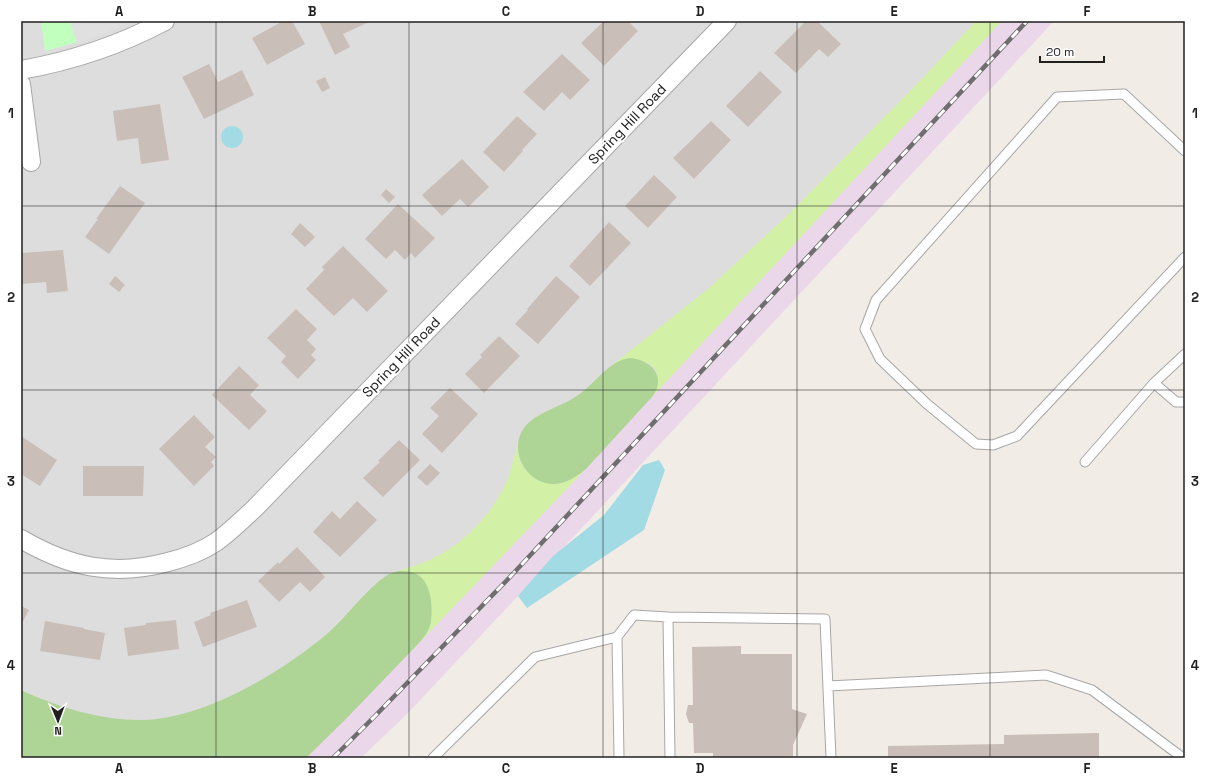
<svg xmlns="http://www.w3.org/2000/svg" width="1206" height="779" viewBox="0 0 1206 779" font-family="'Space Grotesk',sans-serif">
  <style>
    .residential { fill: #dedddd }
    .industrial { fill: #ebd7ea }
    .grass { fill: #d3f0a7 }
    .forest { fill: #afd596 }
    .park { fill: #c1ffbf }
    .parking { fill: #e0e0e0 }
    .water { fill: #a2dbe3 }
    .building { fill: #cabeb8 }
    .lines { fill: none; stroke-linecap: round; stroke-linejoin: round }
    .service-casing { stroke: #a7a7a7; stroke-width: 11 }
    .minor-casing { stroke: #a7a7a7; stroke-width: 20 }
    .service { stroke: #fff; stroke-width: 9 }
    .minor { stroke: #fff; stroke-width: 18 }
    .rail-casing { stroke: #6e6e6e; stroke-width: 4.5 }
    .rail { stroke: #fff; stroke-width: 3; stroke-dasharray: 9; stroke-linecap: butt }
    .grid { fill: none; stroke: #202020; stroke-width: 1; stroke-opacity: 0.55 }
    .labels { text-anchor: middle; dominant-baseline: central; stroke-width: 4; stroke-linejoin: round; paint-order: stroke }
    .street-label { font-size: 14px; fill: #202020; stroke: #fff }
    .neatline { fill: none; stroke: #202020; stroke-width: 1.5 }
    .grid-label { font-size: 13px; text-anchor: middle; font-weight: bold; fill: #202020 }
  </style>
  <rect width="100%" height="100%" fill="#f2ece6"/>
  <path class="residential" d="M21 21H1001L546 510 354 709 304 758H21Z"/>
  <path class="industrial" d="M1001 21H1054L580 530 408 713 361 758H304L354 709 546 510Z"/>
  <path class="grass" d="M976 21H1002L652 397C660 386 661 367 645 362 641 360 634 362 629 362 621 362 617 361 611 366L708 289 790 213 919 82Z
    M520 436C515 458 521 472 543 480 548 482 553 484 558 484 568 482 578 475 586 469L420 642C432 627 431 613 430 595L398 571 389 574C407 568 427 563 443 553 469 538 494 510 506 483 512 468 516 451 520 436Z"/>
  <path class="forest" d="M630 358C652 360 667 377 652 397L586 469C576 477 566 484 553 484 526 484 508 450 524 428 535 412 565 406 581 393 597 381 609 361 630 358Z
    M398 571C403 571 409 571 414 573 432 579 434 610 430 626 428 632 424 637 420 642L344 721 306 758H21V690C58 707 99 720 141 720 203 720 282 672 328 633 346 617 360 597 379 581L389 574Z"/>
  <path class="park" d="M41 21H132L89 39 45 51Z"/>
  <path class="parking" d="M70 21H132L104 34 77 43Z"/>
  <path class="water" d="M221 137a11 11 0 1 1 22 0a11 11 0 1 1-22 0Z
    M659 460 665 470 644 530 527 608 518 596 553 556 604 515 643 465Z"/>
  <path class="building" d="M283 21H292L305 44 267 65 252 38Z
    M319 21H371L343 34 350 47 335 55Z
    M604 21H628L638 31 604 66 581 43Z
    M806 21H817L841 44 828 57 819 49 796 73 774 53Z
    M562 54 590 80 570 100 562 92 544 111 523 92Z
    M209 64 218 82 242 70 254 95 204 119 182 77Z
    M760 71 782 92 748 127 726 106Z
    M325 77 330 88 322 92 316 81Z
    M160 104 169 160 141 164 138 138 117 141 113 111Z
    M517 116 537 134 522 150 523 151 504 172 483 152Z
    M711 121 731 140 694 179 673 158Z
    M462 159 489 187 468 207 460 199 442 216 422 195Z
    M654 175 677 197 648 228 625 206Z
    M120 186 145 203 109 254 85 237 98 219H96Z
    M386 189 395 197 389 203 381 195Z
    M398 204 435 238 415 258 411 253 405 260 395 250 386 259 365 239Z
    M609 222 631 243 590 286 569 266Z
    M300 223 315 237 305 247 291 234Z
    M343 246 388 291 367 312 353 298 334 316 306 289 324 270 322 267Z
    M63 250 68 291 47 293 46 282 21 284V253Z
    M115 276 125 285 119 292 109 284Z
    M556 276 580 297 538 344 515 324 528 310 527 309Z
    M296 309 317 329 307 340 316 349 311 355 316 360 298 379 281 362 286 356 267 338Z
    M499 336 520 356 484 393 465 374 482 357 480 355Z
    M239 366 259 385 250 395 267 411 249 430 212 395Z
    M450 388 478 414 442 453 422 434 439 416 430 408Z
    M194 415 215 437 205 447 216 457 211 462 214 466 194 486 159 449Z
    M21 436 57 460 40 486 21 474Z
    M399 440 420 460 383 497 363 478 380 462 378 461Z
    M430 464 440 473 427 486 417 477Z
    M83 466H144L143 496H83Z
    M357 501 377 520 340 557 313 532 332 511 340 519Z
    M297 547 325 577 310 592 300 582 279 602 258 581 278 562 279 564Z
    M247 600 257 627 203 647 194 622 211 615 210 613Z
    M21 606 29 610 21 625Z
    M176 620 179 649 128 656 124 628 146 625V623Z
    M45 621 84 628V629L105 633 100 660 40 651Z
    M741 646V654H792V709L807 714 793 745V758H713V753H694L693 723H689L686 714 688 705H693L692 647Z
    M1099 733V758H888V746L1004 744V735Z"/>
  <g class="lines">
    <g class="service-casing">
      <path id="service" d="M1185 151 1124 94 1057 97 876 300 865 329 880 359 927 404 976 444 993 445 1017 436 1185 257
        M1154 383 1185 354
        M1085 462 1154 383 1176 402H1185
        M617 637 634 615 668 617
        M828 686 1046 675 1092 690 1183 758
        M433 758 535 657 617 637 619 758
        M670 758 668 617 825 619 831 758"/>
    </g>
    <g class="minor-casing">
      <path id="minor" d="M21 70C72 61 120 45 165 21
        M21 84 31 162
        M21 539C69 567 113 577 168 562 184 558 201 552 216 542 230 532 242 520 255 508L727 21"/>
    </g>
    <use href="#service" class="service"/>
    <use href="#minor" class="minor"/>
    <g class="rail-casing">
      <path id="rail" d="M333 758 377 714 510 577 1027 21"/>
    </g>
    <use href="#rail" class="rail"/>
  </g>
  <path class="grid" d="M216 21V758M409 21V758M603 21V758M797 21V758M990 21V758M21 206H1185M21 390H1185M21 573H1185"/>
  <g class="labels">
    <g class="street-label">
      <text transform="translate(627 124) rotate(-46)">Spring Hill Road</text>
      <text transform="translate(401 357) rotate(-46)">Spring Hill Road</text>
    </g>
  </g>
  <rect width="1206" height="779" fill="none" stroke="#ffffff" stroke-width="44"/>
  <g transform="translate(58 721) rotate(179)" stroke="#ffffff" stroke-width="3" paint-order="stroke">
  <path d="M0-3L7 15L0 10L-7 15Z" fill="#202020"/>
  <text y="-6" font-size="11" font-weight="bold" text-anchor="middle" fill="#202020">N</text>
  </g>
  <path d="M1040 56v6h64v-6" fill="none" stroke="#202020" stroke-width="2"/>
  <text x="1046" y="56" font-size="12" fill="#202020" stroke="#ffffff" stroke-width="3" paint-order="stroke">20 m</text>
  <rect x="22" y="22" width="1162" height="735" class="neatline"/>
  <g class="grid-label">
    <text x="119" y="16">A</text>
    <text x="312" y="16">B</text>
    <text x="506" y="16">C</text>
    <text x="700" y="16">D</text>
    <text x="894" y="16">E</text>
    <text x="1087" y="16">F</text>
    <text x="11" y="118">1</text>
    <text x="1195" y="118">1</text>
    <text x="11" y="302">2</text>
    <text x="1195" y="302">2</text>
    <text x="11" y="486">3</text>
    <text x="1195" y="486">3</text>
    <text x="11" y="670">4</text>
    <text x="1195" y="670">4</text>
    <text x="119" y="773">A</text>
    <text x="312" y="773">B</text>
    <text x="506" y="773">C</text>
    <text x="700" y="773">D</text>
    <text x="894" y="773">E</text>
    <text x="1087" y="773">F</text>
  </g>
</svg>
